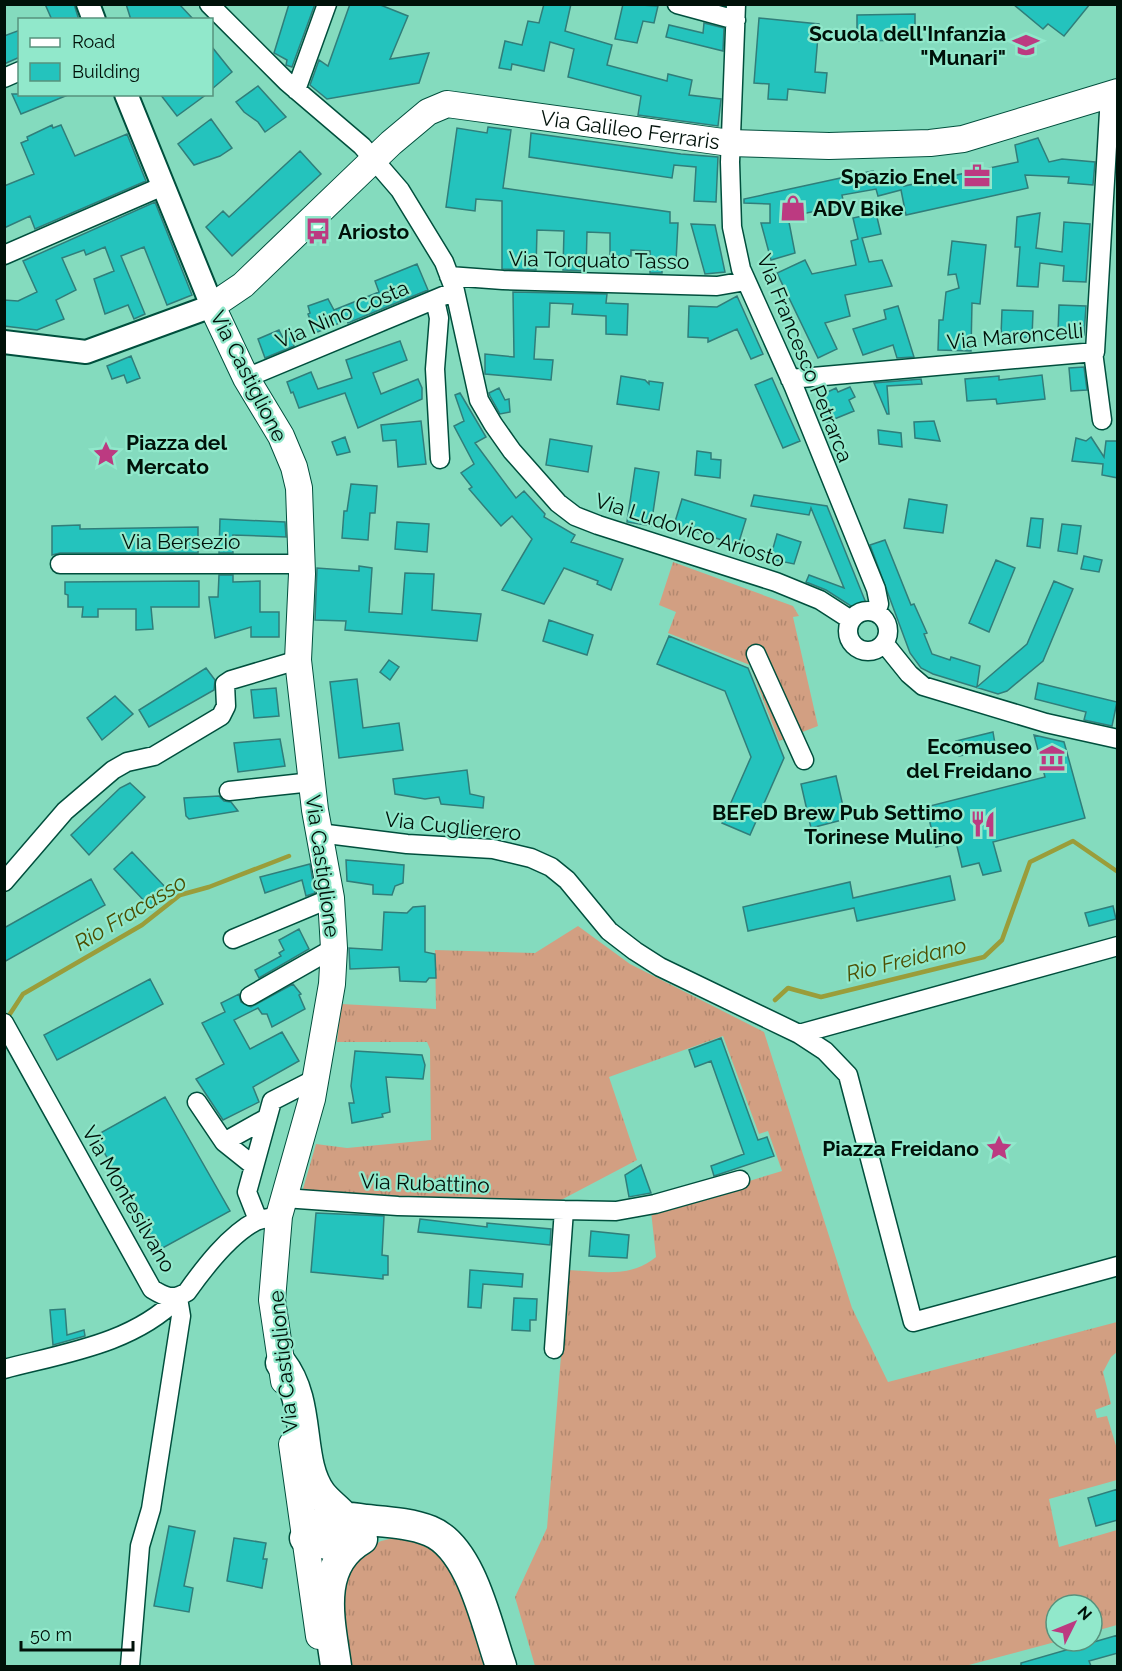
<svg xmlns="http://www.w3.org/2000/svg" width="1122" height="1671" viewBox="0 0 1122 1671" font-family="Raleway,sans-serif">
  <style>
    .grass { fill: url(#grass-tufts) }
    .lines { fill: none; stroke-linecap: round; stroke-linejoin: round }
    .stream { stroke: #9a9d3a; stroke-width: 4.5 }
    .building { fill: #24c3bd; stroke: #307e7a; stroke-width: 1.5 }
    .minor-casing { stroke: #004f3d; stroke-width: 21 }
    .tertiary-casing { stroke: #004f3d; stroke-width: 26 }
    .secondary-casing { stroke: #004f3d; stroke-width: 28 }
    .trunk-casing { stroke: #004f3d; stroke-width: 33 }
    .minor { stroke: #fff; stroke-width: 18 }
    .tertiary { stroke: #fff; stroke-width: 22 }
    .secondary { stroke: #fff; stroke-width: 26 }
    .trunk { stroke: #fff; stroke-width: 30 }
    .labels { text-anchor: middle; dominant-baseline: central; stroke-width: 4.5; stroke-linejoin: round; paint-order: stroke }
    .poi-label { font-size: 21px; font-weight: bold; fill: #001109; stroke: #91e8cb; text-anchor: end }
    .street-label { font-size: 21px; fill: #001109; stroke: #91e8cb }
    .water-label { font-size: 22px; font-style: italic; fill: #4c4d00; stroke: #91e8cb }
  </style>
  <defs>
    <pattern id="grass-tufts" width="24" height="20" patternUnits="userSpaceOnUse" patternTransform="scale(1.5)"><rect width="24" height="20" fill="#d29f82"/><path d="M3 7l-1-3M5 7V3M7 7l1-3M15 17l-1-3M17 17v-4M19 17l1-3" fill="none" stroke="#b2886f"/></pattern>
  </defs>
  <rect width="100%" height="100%" fill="#84dbbe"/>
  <path class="grass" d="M673 562 793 606 799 616 793 617 818 726 779 741 750 665 668 633 676 612 659 605Z
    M578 926 630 964 764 1032 852 1308 888 1382 1117 1322V1352L1111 1357 1103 1372 1111 1404 1095 1410 1097 1418 1107 1416 1117 1449V1480L1049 1499 1059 1547 1117 1530V1625L1092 1632V1605H1056V1641H1059L965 1666H535L515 1597 547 1528 568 1270C599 1271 630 1279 656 1257L651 1211 782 1171 768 1131 759 1134 723 1036 609 1077 637 1160 561 1200 543 1205 355 1196 303 1189 316 1144 347 1148 431 1140 430 1049 427 1042H337L341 1004 436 1009 435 950 535 953Z
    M398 1537C410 1540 423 1542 434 1548 458 1564 477 1638 487 1666H348L338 1593 358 1555 381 1541Z"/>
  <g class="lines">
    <path class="stream" d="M775 1000 788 988 821 997 984 957 1002 940 1030 862 1073 841 1118 872
      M6 1020 23 994 142 925 180 895 209 887 289 856"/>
  </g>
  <path class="building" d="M45 4H74L79 20H52Z
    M126 4H179L194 20H131Z
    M289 4H315L292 67 286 65 287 60 274 53Z
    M350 4H378L408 16 390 59 429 53 419 83 327 99 310 85 319 60 328 66Z
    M544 4H571L565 31 612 45 607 65 667 81 668 74 692 80 689 95 721 99 718 126 638 115 641 96 568 77 574 49 550 42 544 71 512 64 511 70 499 68 505 41 522 45 528 21 539 23Z
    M623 4 658 6 654 23 643 21 637 43 615 39Z
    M1013 4H1090L1064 36 1048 24 1043 29Z
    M915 14V40L857 41V15Z
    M759 18 819 24 815 72 827 73 825 93 788 89 787 100 768 99 769 84 754 83Z
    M704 23 724 28 723 51 666 37 669 25 703 33Z
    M20 30V57L4 64V36Z
    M212 47 232 72 212 89Z
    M258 86 286 117 265 132 258 122 244 112 236 102Z
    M12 94H67L68 95 21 114Z
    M160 94H207L177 116Z
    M211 119 232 148 220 156 194 165 178 144Z
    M52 125 53 128 61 125 75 156 127 134 146 181 35 229 30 216 4 228V186L34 174 21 143 28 140 27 137Z
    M488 127 511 130 503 188 670 212V223H678L676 261H662V273H650V251L631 250V256H610V233L587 232 586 271 563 270 564 231 537 230 536 270 502 269V201L476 199 475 211 446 207 457 128 487 133Z
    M531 133 681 154 718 157 716 202 694 201 696 167 674 165 672 178 529 157Z
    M1038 138 1049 162 1062 159 1095 162 1093 185 1068 183 1069 177 1025 175 1028 188 906 215 901 190 878 196 876 189 842 195 844 205 788 217 795 253 771 260 761 223H770V204L744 203V199L873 171 874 180 901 173 904 186 1018 162 1015 145Z
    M300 151 321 174 232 256 206 227 223 211 229 217Z
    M155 202 192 295 167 305 144 247 121 256 145 314 134 319 128 305 105 314 94 279 114 271 105 247 86 255 84 250 62 258 76 290 56 300 64 319 37 330 4 326V300L18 301 37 292 23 261Z
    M876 213 881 234 862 238 869 262 882 260 892 286 845 295 850 316 825 323 837 349 818 358 777 273 805 260 812 274 856 265 851 241 858 239 853 218Z
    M1040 213 1036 248 1062 252 1064 222 1090 224 1086 282 1063 281 1064 266 1040 263 1038 287 1017 286 1020 247H1015L1017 217Z
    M691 224 715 225 725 272 705 274Z
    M952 241 986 245 980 304 972 303 971 351 938 350 939 320H943L946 292 959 288 956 274 948 275Z
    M417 264 428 290 348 323 347 320 315 333 308 314 310 313 308 306 328 299 334 310 379 292 375 281Z
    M513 292 607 294 606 303 628 304 627 335 606 334V316L572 314 573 304 550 303 549 327H536L534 359 553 360 551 380 485 374V354L514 357Z
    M737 296 763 354 751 359 737 329 708 342V338L688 337 689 306 717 307Z
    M1059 305 1086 306 1084 335 1058 333Z
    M898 306 914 357 897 358 893 345 863 355 853 329 886 319 884 310Z
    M1002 310 1033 311 1032 338 1001 336Z
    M279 330 283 338 290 335 294 346 265 358 258 339Z
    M400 341 407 360 373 373 381 394 418 379 422 388V399L358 428 345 393 299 408 293 392 291 393 287 382 311 372 318 389 352 378 346 360Z
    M131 356 140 378 127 383 124 375 112 379 107 366Z
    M1084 367 1087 390 1071 391 1069 368Z
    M1042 375 1045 399 997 404 996 399 967 401 965 379 999 376V380Z
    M621 376 645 380 649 384V381L663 383 659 410 617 404Z
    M772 378 800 441 783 448 755 385Z
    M921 379 922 384 887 386 889 414H887L874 383Z
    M850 387 855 397 849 400 854 411 827 422 818 403 815 404 820 399 819 396 836 388 838 392Z
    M499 388 505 400 509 399 510 412 500 414 490 396 489 393Z
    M460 393 486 437 475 443 516 498 524 491 545 514 544 517 575 535 571 542 623 559 611 590 597 584 598 581 564 568 544 604 502 590 532 539 512 516 501 526 469 489 472 487 461 473 474 464 454 426 464 421 455 395Z
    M421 421 426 464 398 467 396 440 383 441 381 425Z
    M934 421 940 441 915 438 914 422Z
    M878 430 901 433 902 447 879 444Z
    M345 437 350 452 337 455 332 442Z
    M1091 437 1104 457 1106 441H1118V478L1102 475 1103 464 1072 461 1076 438 1086 441Z
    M550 439 592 446 588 472 546 465Z
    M697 451 711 453V459L721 460 720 478 695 475Z
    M635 468 659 472 651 526 627 522Z
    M351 484 377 486 375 513H370L368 540 342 538 344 511H347Z
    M754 495 827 506 866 603 854 608 826 590 806 582 809 575 844 588 811 508 809 515 751 506Z
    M682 499 746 519 738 545 674 525Z
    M909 499 947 505 943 533 904 528Z
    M1031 518 1043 519 1040 548 1027 546Z
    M220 519 285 522 286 537 233 535V553H219Z
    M397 522 429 524 427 552 395 549Z
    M1062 524 1081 526 1077 554 1058 551Z
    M80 525V529L198 527V553H60L52 555V526Z
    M777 534 801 542 794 564 770 559Z
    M885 540 911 605 914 604 927 633 924 634 932 654 950 660 951 657 980 666 977 687 1027 644 1054 581 1073 589 1043 661 1007 691 998 694 933 674 921 668 910 653 870 545Z
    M1084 556 1102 560 1099 572 1081 569Z
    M996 560 1015 568 989 632 969 623Z
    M359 566 372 568 369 612 402 614 405 573 434 574 432 610 481 614 477 641 345 630 346 621 315 620 317 568 359 571Z
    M219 575H233V582L260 581V612H279V637H251V627L215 638 209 597H218Z
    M199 581V607H151L153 629 136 630V609H98V617H82L83 607H68V595L65 594V582Z
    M549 620 593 635 587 655 543 641Z
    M669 636 748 668 784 758 750 835 722 823 751 757 725 691 657 664Z
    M389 660 399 667 390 680 380 672Z
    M206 668 215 680 214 690 149 727 139 710Z
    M357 679 363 728 399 723 403 750 339 758 330 682Z
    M1038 683 1117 702 1112 726 1084 720 1086 712 1035 699Z
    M276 688 279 716 254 718 251 690Z
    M115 696 133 714 102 740 87 718Z
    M993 732 996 750 959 756 956 741Z
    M1034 735 1064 742 1085 818 993 842 1001 871 983 875 979 863 962 867 956 842 936 847 926 807 1045 777Z
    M280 739 285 766 238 772 234 743Z
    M467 770 470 794 484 797 483 808 441 804 439 797 425 799 395 794 393 779Z
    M836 776 846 819 811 828 801 784Z
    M130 783 145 797 89 855 71 835 120 788Z
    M219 796 224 801 231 802 238 811 189 819 186 816 184 798Z
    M132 852 167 889 150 907 114 869Z
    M346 860 404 865 403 883 395 886 392 895 373 894V885L347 881Z
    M310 864 315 893 306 896 302 880 265 893 260 877Z
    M950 876 955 900 857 921 854 908 748 931 743 907 850 882 853 898Z
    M91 879 105 905 4 962V928Z
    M425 906V952L435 954 436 978H429L426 982 400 981 399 967 350 969 349 948 382 950 384 912 407 913 413 907Z
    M1113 906 1116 919 1089 926 1085 913Z
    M299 929 309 949 259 978 255 970 281 956 279 953 284 950 279 940Z
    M150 979 163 1004 57 1060 44 1035Z
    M293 984 301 994 299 995 305 1009 272 1027 267 1014H262L258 1008 234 1020 250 1049 282 1032 299 1061 253 1087 259 1102 223 1120 196 1079 224 1064 202 1023 225 1012 221 1003 239 994 241 1002 251 1007Z
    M721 1038 758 1140 767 1137 774 1156 714 1176 711 1166 744 1154 711 1061 695 1067 689 1050Z
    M355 1051 422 1055 425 1065 423 1079 386 1077 390 1112 382 1114 383 1117 352 1123 349 1103H354L351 1086Z
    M165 1097 230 1211 159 1250 95 1136Z
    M641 1165 651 1193 629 1197 625 1175Z
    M316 1213 384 1216 382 1255 388 1256V1275H383V1279L311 1272Z
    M420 1219 487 1227V1223L551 1229 550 1245 418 1232Z
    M591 1231 629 1235 627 1258 589 1256Z
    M470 1270 523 1274 522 1287 483 1284 481 1308 468 1307Z
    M514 1298 537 1299 536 1320H530V1331L512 1330Z
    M65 1309 67 1335 84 1330 85 1336 53 1345 50 1310Z
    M1118 1489V1520L1096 1526 1088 1498Z
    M169 1526 195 1531 184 1586 193 1588 189 1612 154 1606Z
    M234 1538 266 1543 263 1559H267L262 1588 227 1581Z
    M1118 1635V1653L1089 1661 1091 1666H1021V1663Z"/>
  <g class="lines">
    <g class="minor-casing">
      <path id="minor" d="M209 4 287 82 362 146 400 190 444 262 455 291 479 400 493 424 512 451 558 503 575 516 598 525 776 582 820 600 851 620
        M677 4 736 20
        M736 4 730 162 732 227 741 269 794 387 876 589 879 604 876 612
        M4 78 20 71
        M296 90 327 4
        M4 255 163 186
        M449 276 503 280 717 286 746 281
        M435 300 439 318 435 369 440 459
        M1093 352 1102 420
        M246 378 455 291
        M790 379 1095 352 1110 95
        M60 564H302
        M848 631a20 20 0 1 1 40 0a20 20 0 1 1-40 0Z
        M884 643 909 674 923 686 1046 723 1118 739
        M756 654 804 760
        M229 791 312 782
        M319 833 407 844 493 849 531 858 551 867 567 880 609 931 635 951 660 967 799 1034 825 1051 848 1075 913 1322 1118 1266
        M4 882 65 811 113 770 127 762 154 756 221 716 226 706 225 684 231 680 298 660
        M233 939 331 898
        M250 996 334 948
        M4 1023 152 1289C165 1297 173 1301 187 1292 204 1268 229 1235 256 1221 263 1218 272 1218 279 1216
        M799 1034 1118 946
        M197 1102 224 1142 254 1166
        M224 1142 267 1118
        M284 1198 398 1206 564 1210 554 1349
        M564 1210 616 1211 655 1204 740 1180
        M258 1220 247 1192 272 1101 315 1079
        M4 1369C65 1353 132 1344 178 1298L181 1316 151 1509 140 1546 130 1666"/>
    </g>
    <g class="tertiary-casing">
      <path id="tertiary" d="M88 4 94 20
        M4 342 86 352 212 306 126 94"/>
    </g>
    <g class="secondary-casing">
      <g id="secondary">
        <path id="s1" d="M284 1381 272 1300 279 1216 312 1099 332 984 334 948 331 898 315 810 298 660 302 574 299 488 294 467 281 436 246 378 212 306 243 285 391 143 428 112 447 104 730 143 829 146 930 143 963 139 1118 92"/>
        <path d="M292 1444 319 1636"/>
      </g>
    </g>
    <g class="trunk-casing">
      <path id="trunk" d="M281 1363C312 1403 296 1460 321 1494 327 1502 337 1509 344 1517
        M354 1544 334 1546 305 1538C322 1514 340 1516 366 1520 387 1522 411 1523 430 1531 472 1548 487 1627 501 1666
        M336 1666C330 1622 315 1566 362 1539"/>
    </g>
    <use href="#minor" class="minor"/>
    <use href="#tertiary" class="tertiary"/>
    <use href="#secondary" class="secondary"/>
    <use href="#trunk" class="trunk"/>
  </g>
  <defs>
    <g id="school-bare" transform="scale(2.07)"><path d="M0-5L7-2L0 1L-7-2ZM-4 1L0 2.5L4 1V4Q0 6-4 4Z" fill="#bc3a81" stroke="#91e8cb" stroke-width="2.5" paint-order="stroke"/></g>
    <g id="office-bare" transform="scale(2.07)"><path d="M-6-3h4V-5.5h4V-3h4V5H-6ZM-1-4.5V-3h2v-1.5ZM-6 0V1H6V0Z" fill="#bc3a81" stroke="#91e8cb" stroke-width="2.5" paint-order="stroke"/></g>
    <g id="shop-bare" transform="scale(2.07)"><path d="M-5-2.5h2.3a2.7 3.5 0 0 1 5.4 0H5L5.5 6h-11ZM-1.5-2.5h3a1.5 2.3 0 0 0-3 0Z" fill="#bc3a81" stroke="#91e8cb" stroke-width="2.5" paint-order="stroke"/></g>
    <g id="bus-bare" transform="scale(2.07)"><path d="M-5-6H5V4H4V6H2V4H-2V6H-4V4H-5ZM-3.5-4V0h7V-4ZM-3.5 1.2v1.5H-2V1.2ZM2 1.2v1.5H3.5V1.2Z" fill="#bc3a81" stroke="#91e8cb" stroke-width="2.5" paint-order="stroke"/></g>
    <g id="sight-bare" transform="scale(2.07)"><path d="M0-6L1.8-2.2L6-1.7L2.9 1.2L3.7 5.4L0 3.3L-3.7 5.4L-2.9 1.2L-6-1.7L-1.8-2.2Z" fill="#bc3a81" stroke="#91e8cb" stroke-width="2.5" paint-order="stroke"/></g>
    <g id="museum-bare" transform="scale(2.07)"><path d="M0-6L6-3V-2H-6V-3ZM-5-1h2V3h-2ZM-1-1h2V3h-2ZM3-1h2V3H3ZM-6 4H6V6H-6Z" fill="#bc3a81" stroke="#91e8cb" stroke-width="2.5" paint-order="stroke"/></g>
    <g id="restaurant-bare" transform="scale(2.07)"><path d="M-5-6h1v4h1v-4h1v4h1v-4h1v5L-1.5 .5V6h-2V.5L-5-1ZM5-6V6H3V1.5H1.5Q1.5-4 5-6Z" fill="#bc3a81" stroke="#91e8cb" stroke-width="2.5" paint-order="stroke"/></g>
  </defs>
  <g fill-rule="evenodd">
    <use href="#school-bare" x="1026" y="45"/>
    <use href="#office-bare" x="977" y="176"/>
    <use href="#shop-bare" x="793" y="208"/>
    <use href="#bus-bare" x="318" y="231"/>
    <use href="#sight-bare" x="106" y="454"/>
    <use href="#museum-bare" x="1052" y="758"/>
    <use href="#restaurant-bare" x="983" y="824"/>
    <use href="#sight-bare" x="999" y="1148"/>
  </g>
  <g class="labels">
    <g class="poi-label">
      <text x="1006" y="33">Scuola dell'Infanzia<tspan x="1006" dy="24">"Munari"</tspan></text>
      <text x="957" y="176">Spazio Enel</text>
      <text x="813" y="208" text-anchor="start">ADV Bike</text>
      <text x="338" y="231" text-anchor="start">Ariosto</text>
      <text x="126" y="442" text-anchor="start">Piazza del<tspan x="126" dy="24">Mercato</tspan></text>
      <text x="1032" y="746">Ecomuseo<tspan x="1032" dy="24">del Freidano</tspan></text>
      <text x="963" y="812">BEFeD Brew Pub Settimo<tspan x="963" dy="24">Torinese Mulino</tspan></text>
      <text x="979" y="1148">Piazza Freidano</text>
    </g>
    <g class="street-label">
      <text stroke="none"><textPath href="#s1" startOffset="1602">Via Galileo Ferraris</textPath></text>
      <text transform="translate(599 260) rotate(1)">Via Torquato Tasso</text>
      <text transform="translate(342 314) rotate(-23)">Via Nino Costa</text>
      <text transform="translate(1015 336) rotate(-5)">Via Maroncelli</text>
      <text transform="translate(805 358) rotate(68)">Via Francesco Petrarca</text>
      <text transform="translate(249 376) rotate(63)">Via Castiglione</text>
      <text transform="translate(690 530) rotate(18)">Via Ludovico Ariosto</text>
      <text x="181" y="541">Via Bersezio</text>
      <text transform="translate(453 826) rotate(6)">Via Cuglierero</text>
      <text transform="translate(323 866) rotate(82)">Via Castiglione</text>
      <text transform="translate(425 1183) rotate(2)">Via Rubattino</text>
      <text transform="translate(129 1199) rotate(60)">Via Montesilvano</text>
      <text transform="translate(283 1362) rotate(-96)">Via Castiglione</text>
    </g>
    <g class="water-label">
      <text transform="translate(130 912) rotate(-31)">Rio Fracasso</text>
      <text transform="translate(906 959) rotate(-14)">Rio Freidano</text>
    </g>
  </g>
  <rect width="1122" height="1671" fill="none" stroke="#001109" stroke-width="12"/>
  <rect x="18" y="18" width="195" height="78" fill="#91e8cb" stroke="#57927d" stroke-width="1.5"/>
  <rect x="30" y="38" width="30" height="9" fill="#ffffff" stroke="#57927d" stroke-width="1.5"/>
  <text x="72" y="48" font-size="18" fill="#001109">Road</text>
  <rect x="30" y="63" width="30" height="18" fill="#24c3bd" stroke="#57927d" stroke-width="1.5"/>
  <text x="72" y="78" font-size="18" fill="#001109">Building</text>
  <g transform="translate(1074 1623) rotate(47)"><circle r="28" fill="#91e8cb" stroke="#57927d" stroke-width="1.5"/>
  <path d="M0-4.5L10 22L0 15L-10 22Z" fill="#bc3a81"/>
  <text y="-9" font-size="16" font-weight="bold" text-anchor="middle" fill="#001109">N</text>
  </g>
  <path d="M21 1641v9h112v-9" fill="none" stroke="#001109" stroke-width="3"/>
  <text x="30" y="1641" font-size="18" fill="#001109" stroke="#91e8cb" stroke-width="4.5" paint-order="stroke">50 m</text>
</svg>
